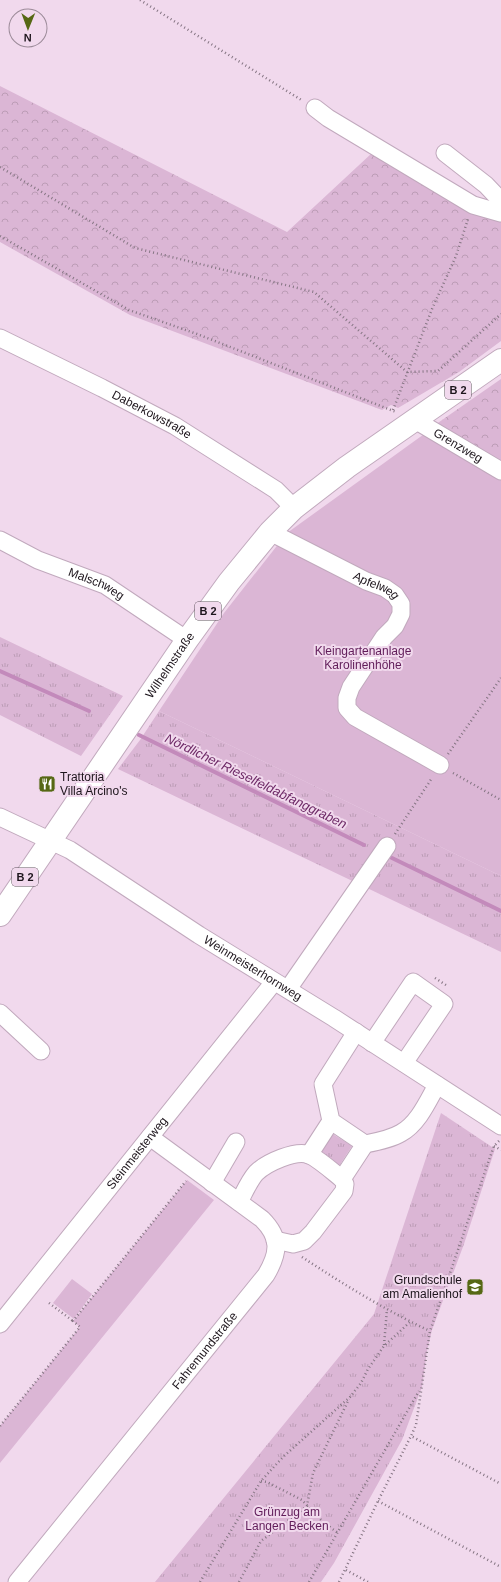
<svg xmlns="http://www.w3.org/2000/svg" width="501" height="1582" viewBox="0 0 501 1582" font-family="Arial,sans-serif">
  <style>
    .grass { fill: url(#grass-tufts) }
    .forest { fill: url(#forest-crowns) }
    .garden { fill: #dbb6d5 }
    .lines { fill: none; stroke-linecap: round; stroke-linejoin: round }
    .stream { stroke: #c38abb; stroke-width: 4 }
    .minor-casing { stroke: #c1a9bd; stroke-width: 19 }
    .major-casing { stroke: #c1a9bd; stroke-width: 24 }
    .path { stroke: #857583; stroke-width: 2.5; stroke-dasharray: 1 3; stroke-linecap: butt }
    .minor { stroke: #fff; stroke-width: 17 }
    .major { stroke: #fff; stroke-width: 22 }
    .labels { text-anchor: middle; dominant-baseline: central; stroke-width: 4; stroke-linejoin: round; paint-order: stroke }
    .shield { fill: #f1d9ed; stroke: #5d505b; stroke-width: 1 }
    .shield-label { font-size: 11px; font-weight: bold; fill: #1d151c }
    .street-label { font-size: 12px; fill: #1d151c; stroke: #f1d9ed }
    .park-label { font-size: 12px; fill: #611d5a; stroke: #f1d9ed }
    .poi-label { font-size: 12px; fill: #1d151c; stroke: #f1d9ed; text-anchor: start }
    .water-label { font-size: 13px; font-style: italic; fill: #6d2966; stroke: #f1d9ed }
  </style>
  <defs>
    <pattern id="grass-tufts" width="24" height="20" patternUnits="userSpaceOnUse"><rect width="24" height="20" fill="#dbb6d5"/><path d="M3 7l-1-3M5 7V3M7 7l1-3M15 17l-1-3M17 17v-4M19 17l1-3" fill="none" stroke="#bc9cb6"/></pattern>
    <pattern id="forest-crowns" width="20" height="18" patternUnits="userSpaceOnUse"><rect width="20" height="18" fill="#dbb6d5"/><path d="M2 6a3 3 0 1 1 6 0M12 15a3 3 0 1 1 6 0" fill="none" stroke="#bc9cb6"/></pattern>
  </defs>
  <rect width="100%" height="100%" fill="#f1d9ed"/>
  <path class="grass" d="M0 637 123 696 81 756 0 715Z
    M159 711 501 876V952L118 769 140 740Z
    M441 1113 495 1149 464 1244 432 1330 427 1351 422 1387 402 1440 334 1563 321 1582H155L374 1314Z
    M331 1133 352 1146 339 1166 319 1153Z"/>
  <path class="forest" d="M0 86 287 232 372 153 501 218V341L459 372 398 408 391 405 382 410 130 315 0 242Z
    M501 379V469L432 427Z"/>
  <path class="garden" d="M427 432 501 475V876L159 711 224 613 287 533Z
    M187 1180 214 1200 0 1463V1426L80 1327 73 1321Z
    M72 1279 92 1294 74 1319 53 1303Z"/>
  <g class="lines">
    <path class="stream" d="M0 671 89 711
      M139 735 364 845
      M392 858 501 911"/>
    <g class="minor-casing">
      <g id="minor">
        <path d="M315 108 328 118 473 205 501 213"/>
        <path d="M445 153 486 185 501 201"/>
        <path id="s1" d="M0 338 102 388 175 426 276 490 294 508"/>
        <path id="s2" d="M415 420 501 471"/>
        <path id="s3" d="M270 532 366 581 385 588 395 595 401 604V614L395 626 384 637 351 687 347 698V708L355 717 440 765"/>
        <path id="s4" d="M0 540 38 560 105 585 187 640"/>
        <path id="s5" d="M0 817 70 850 199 935 334 1018 501 1126"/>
        <path d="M288 989 387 846"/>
        <path d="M0 1013 41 1051"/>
        <path d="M356 1032 323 1084 331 1121 365 1144C376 1142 391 1139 401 1133 418 1124 428 1101 437 1085"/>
        <path d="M372 1043 413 982 444 1004 404 1063"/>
        <path d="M309 1155 331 1121"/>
        <path d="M342 1179 365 1144"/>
        <path d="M212 1183 236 1142"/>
        <path d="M239 1202C244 1193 249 1181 256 1173 266 1163 296 1149 310 1155 321 1161 332 1171 342 1179L345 1184 344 1191 313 1232 304 1241 293 1244 275 1240"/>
        <path id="s6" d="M0 1324 274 982"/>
        <path id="s7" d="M17 1582 266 1275C279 1253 281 1238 262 1219L150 1137"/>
      </g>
    </g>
    <g class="major-casing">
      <g id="major">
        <path id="s8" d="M0 915 187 640 229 582 270 532 294 508 347 467 501 360"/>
      </g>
    </g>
    <path class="path" d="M140 0 303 101
      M0 167 135 248 314 292 407 372 438 371 501 314
      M0 236 129 310 197 334 396 412
      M393 410 432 309 456 256 468 219
      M448 754 501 678
      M453 773 501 800
      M395 834 432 778
      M435 978 446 985
      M499 1141 494 1146 489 1160 430 1331 416 1425 411 1436 501 1484
      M494 1146 501 1150
      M302 1257C343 1284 385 1310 430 1331
      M49 1303 73 1321
      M384 1345 387 1309
      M0 1426 80 1327 73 1321 186 1181
      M261 1481 267 1482 302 1500 322 1521 338 1533
      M378 1501 501 1567
      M346 1570 368 1582
      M200 1582 261 1481 283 1457 350 1397 361 1383 368 1369 384 1346 410 1322
      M239 1582 261 1541 307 1506 313 1473 349 1399
      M309 1582 419 1391
      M339 1582 378 1501 411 1436"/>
    <use href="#minor" class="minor"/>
    <use href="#major" class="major"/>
  </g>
  <defs>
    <g id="restaurant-square" transform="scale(0.9)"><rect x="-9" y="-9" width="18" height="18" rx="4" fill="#566814" stroke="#f1d9ed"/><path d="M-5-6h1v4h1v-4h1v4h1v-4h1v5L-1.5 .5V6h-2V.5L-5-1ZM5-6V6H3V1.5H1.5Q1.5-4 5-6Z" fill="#fff"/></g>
    <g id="school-square" transform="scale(0.9)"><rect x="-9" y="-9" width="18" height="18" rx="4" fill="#566814" stroke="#f1d9ed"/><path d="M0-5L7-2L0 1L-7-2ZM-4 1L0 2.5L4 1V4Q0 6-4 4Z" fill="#fff"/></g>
  </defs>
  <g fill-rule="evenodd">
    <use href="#restaurant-square" x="47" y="784"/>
    <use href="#school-square" x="475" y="1287"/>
  </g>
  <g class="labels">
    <g class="shield">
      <rect x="445" y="381" width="26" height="18" rx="3"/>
      <rect x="195" y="602" width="26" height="18" rx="3"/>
      <rect x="12" y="868" width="26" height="18" rx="3"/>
    </g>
    <g class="shield-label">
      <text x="458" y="390">B 2</text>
      <text x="208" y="611">B 2</text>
      <text x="25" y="877">B 2</text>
    </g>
    <g class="street-label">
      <text stroke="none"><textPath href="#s1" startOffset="170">Daberkowstraße</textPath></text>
      <text stroke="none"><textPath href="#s2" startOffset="50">Grenzweg</textPath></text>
      <text stroke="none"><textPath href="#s4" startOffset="106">Malschweg</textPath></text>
      <text stroke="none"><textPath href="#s3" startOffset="119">Apfelweg</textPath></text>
      <text stroke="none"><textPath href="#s8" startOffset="302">Wilhelmstraße</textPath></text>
      <text stroke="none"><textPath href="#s5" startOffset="295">Weinmeisterhornweg</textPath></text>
      <text stroke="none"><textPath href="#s6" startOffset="219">Steinmeisterweg</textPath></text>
      <text stroke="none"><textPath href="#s7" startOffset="298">Fahremundstraße</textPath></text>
    </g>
    <g class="park-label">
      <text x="363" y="651">Kleingartenanlage<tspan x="363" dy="14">Karolinenhöhe</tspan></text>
      <text x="287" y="1512">Grünzug am<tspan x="287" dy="14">Langen Becken</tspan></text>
    </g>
    <g class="poi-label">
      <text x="60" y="777">Trattoria<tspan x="60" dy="14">Villa Arcino's</tspan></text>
      <text x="462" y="1280" text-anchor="end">Grundschule<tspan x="462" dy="14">am Amalienhof</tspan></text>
    </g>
    <g class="water-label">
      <text transform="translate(256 781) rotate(26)">Nördlicher Rieselfeldabfanggraben</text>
    </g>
  </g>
  <g transform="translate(28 28) rotate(181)"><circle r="19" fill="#f1d9ed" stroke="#9c8b99"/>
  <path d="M0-3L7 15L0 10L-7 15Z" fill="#566814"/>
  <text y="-6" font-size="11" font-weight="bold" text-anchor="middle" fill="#1d151c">N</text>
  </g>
</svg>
